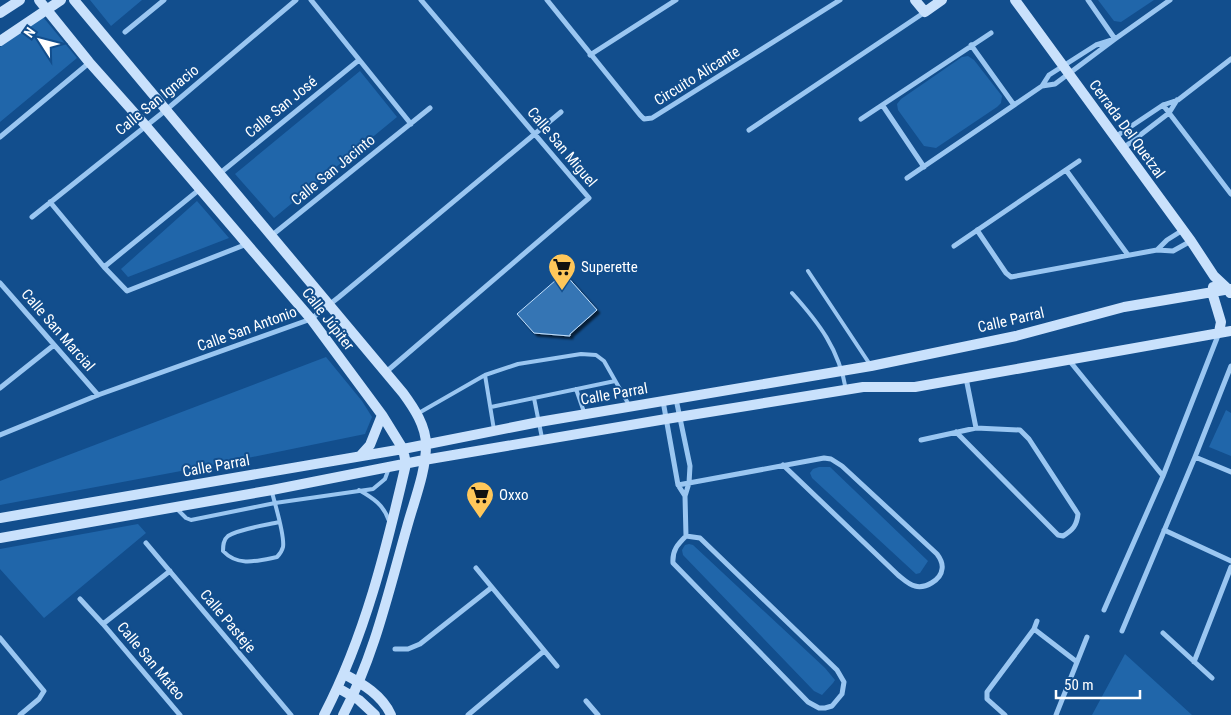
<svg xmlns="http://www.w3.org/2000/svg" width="1231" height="715" viewBox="0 0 1231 715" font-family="'Roboto Condensed',sans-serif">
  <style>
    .green { fill: #2066aa }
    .building { fill: #3575b4; stroke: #c1dffc; filter: url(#shadow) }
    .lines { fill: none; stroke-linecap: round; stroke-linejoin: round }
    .lane { stroke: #9ac6f1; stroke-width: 4 }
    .street { stroke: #9ac6f1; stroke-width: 5 }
    .secondary { stroke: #c9e1fc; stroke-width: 10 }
    .labels { text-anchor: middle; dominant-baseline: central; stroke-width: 4; stroke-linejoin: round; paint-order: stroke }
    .street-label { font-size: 15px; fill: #fff; stroke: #124e8d }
    .poi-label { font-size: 15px; fill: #fff; stroke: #124e8d; text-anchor: start }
  </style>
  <defs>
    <filter id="shadow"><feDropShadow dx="3" dy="3" stdDeviation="1" flood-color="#0009"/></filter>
  </defs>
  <rect width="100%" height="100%" fill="#124e8d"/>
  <path class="green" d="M90 0H142L111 26Z
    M1098 0H1154L1121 22 1114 21Z
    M43 17 77 58 0 122V47Z
    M968 56 974 60 1002 96 1001 103 997 107 936 148 924 146 898 110 897 104 901 99 962 57Z
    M360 71 397 117 274 218 235 174Z
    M197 201 229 238 128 277 121 269Z
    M326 357 362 401 372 417 365 434 213 465 0 505V481Z
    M1226 410 1231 413V456L1209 447Z
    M819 467H830L928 561 920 573 916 574 812 478 810 473 813 469Z
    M138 524 146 533 44 618 0 569V549Z
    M689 544 693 545 825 668 835 680 833 683 822 695 814 691 683 555 682 550 685 545Z
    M1125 654 1192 715H1092Z"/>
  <path class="building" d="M564 273 597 310 570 334V336L534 333 517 314Z"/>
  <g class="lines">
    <path class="lane" d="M808 271 871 366
      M792 293C819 323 839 349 846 390
      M485 375 494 430
      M576 389 584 412
      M534 398 542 438
      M491 407 615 381
      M417 414 485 375 518 364 581 354 596 355 604 361 629 405
      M359 490C373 498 384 505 389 521
      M272 492C275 505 285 535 283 547 282 551 280 554 277 557 257 561 238 567 223 551 223 546 223 540 228 536 239 529 266 525 279 522
      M177 509 186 518 191 520 275 503 373 489 385 479 389 468"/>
    <path class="street" d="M311 0 411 124
      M547 0 640 115 644 119 652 118 840 0
      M1088 0 1115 39
      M125 32 164 0
      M971 45 1014 105
      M590 55 676 0
      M1042 86 1055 84 1115 39 1170 0
      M1163 105 1231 194
      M883 106 924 167
      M861 119 991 33
      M749 130 925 12
      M0 137 89 63
      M1115 137 1163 105 1178 100 1231 59
      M1122 149 1169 113 1177 100
      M1066 170 1128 255
      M219 174 359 60
      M907 178 1042 86 1049 75 1096 45 1115 39
      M50 202 104 267 127 291 247 244
      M32 217 166 110 296 0
      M977 230 1006 273 1011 277 1157 250 1173 251 1191 241
      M271 236 430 108
      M954 246 1079 161
      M1157 250 1167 240 1183 230
      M104 267 200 189
      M0 283 98 395
      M1068 359 1163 476
      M386 372 589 198 421 0
      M966 378 976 428
      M0 388 54 345
      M676 399 690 466 689 483 685 496 686 536
      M663 401 678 485 685 496
      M0 435 98 395 311 319 339 297 561 112
      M921 440 976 428 1020 430 1029 439 1078 514C1077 525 1073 530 1063 536L1058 535 956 432
      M1195 457 1231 472
      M678 485 824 458 831 459 842 466 937 554C940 558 943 564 942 569 941 580 925 589 915 586 909 585 903 579 898 575L783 465
      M1164 530 1231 561
      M686 536 700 538 837 670 844 682 842 694 832 706 825 708H819L808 702 673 563C672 550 678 544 686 536Z
      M146 543 291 715
      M476 568 557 666
      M80 599 103 624 180 715
      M1104 610 1163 476 1219 333
      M103 624 170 571
      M1034 629 1077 662
      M1122 631 1195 457 1231 366
      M1163 633 1212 678
      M0 638 44 691 39 699 20 715
      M395 649H408L420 644 491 588
      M1194 662 1231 567
      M586 701 598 715
      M468 715 544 651
      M1005 715 987 699V692L1034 629 1037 621
      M1056 715 1087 637"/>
    <path class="secondary" d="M39 0 89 62 146 126 311 319 382 415 403 449 406 464C386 550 365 636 324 715
      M74 0 403 393C414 408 426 426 426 445 426 472 414 501 407 527 389 590 374 657 343 715
      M915 0 925 12 942 0
      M1015 0 1191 241 1214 276 1229 290 1230 293
      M0 13 20 0
      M0 41 61 0
      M1213 287 1212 292 1221 322 1219 332
      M360 456 370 445 382 415
      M0 518 403 449 539 422 871 366 1016 336 1124 307 1231 289
      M0 538 272 490 424 460 666 419 863 387H915L1231 331
      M344 674C363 684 382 695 391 715
      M338 688 359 700 375 715"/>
  </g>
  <defs>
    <g id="supermarket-pin" transform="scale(1.4375)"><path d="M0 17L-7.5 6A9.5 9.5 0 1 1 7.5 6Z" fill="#ffc75a" stroke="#124e8d"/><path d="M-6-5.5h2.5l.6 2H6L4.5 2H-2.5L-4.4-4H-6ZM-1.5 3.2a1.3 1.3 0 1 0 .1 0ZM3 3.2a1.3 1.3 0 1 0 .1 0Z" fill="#111"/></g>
  </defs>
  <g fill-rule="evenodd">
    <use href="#supermarket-pin" x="562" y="267"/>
    <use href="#supermarket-pin" x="480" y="495"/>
  </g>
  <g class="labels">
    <g class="street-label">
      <text transform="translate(697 76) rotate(-32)">Circuito Alicante</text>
      <text transform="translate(157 100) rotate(-39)">Calle San Ignacio</text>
      <text transform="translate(281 107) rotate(-39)">Calle San José</text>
      <text transform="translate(1127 129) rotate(54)">Cerrada Del Quetzal</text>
      <text transform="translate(562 147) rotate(50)">Calle San Miguel</text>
      <text transform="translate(333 170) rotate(-39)">Calle San Jacinto</text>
      <text transform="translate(328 319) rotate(52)">Calle Júpiter</text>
      <text transform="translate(1011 320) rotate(-13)">Calle Parral</text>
      <text transform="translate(247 329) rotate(-20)">Calle San Antonio</text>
      <text transform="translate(58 330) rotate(49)">Calle San Marcial</text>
      <text transform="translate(614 394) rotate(-10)">Calle Parral</text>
      <text transform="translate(216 466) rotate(-10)">Calle Parral</text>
      <text transform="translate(228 621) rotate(50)">Calle Pasteje</text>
      <text transform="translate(151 661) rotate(50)">Calle San Mateo</text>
    </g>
    <g class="poi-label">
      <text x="581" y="267">Superette</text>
      <text x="499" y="495">Oxxo</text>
    </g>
  </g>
  <g transform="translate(40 40) rotate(306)" stroke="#124e8d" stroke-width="4" paint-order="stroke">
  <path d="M0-4L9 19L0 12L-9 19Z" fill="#ffffff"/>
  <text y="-8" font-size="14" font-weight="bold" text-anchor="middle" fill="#ffffff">N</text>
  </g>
  <path d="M1056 690v8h84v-8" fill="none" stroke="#ffffff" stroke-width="2.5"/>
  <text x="1064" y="690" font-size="15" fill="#ffffff" stroke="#124e8d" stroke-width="4" paint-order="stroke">50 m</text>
</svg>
